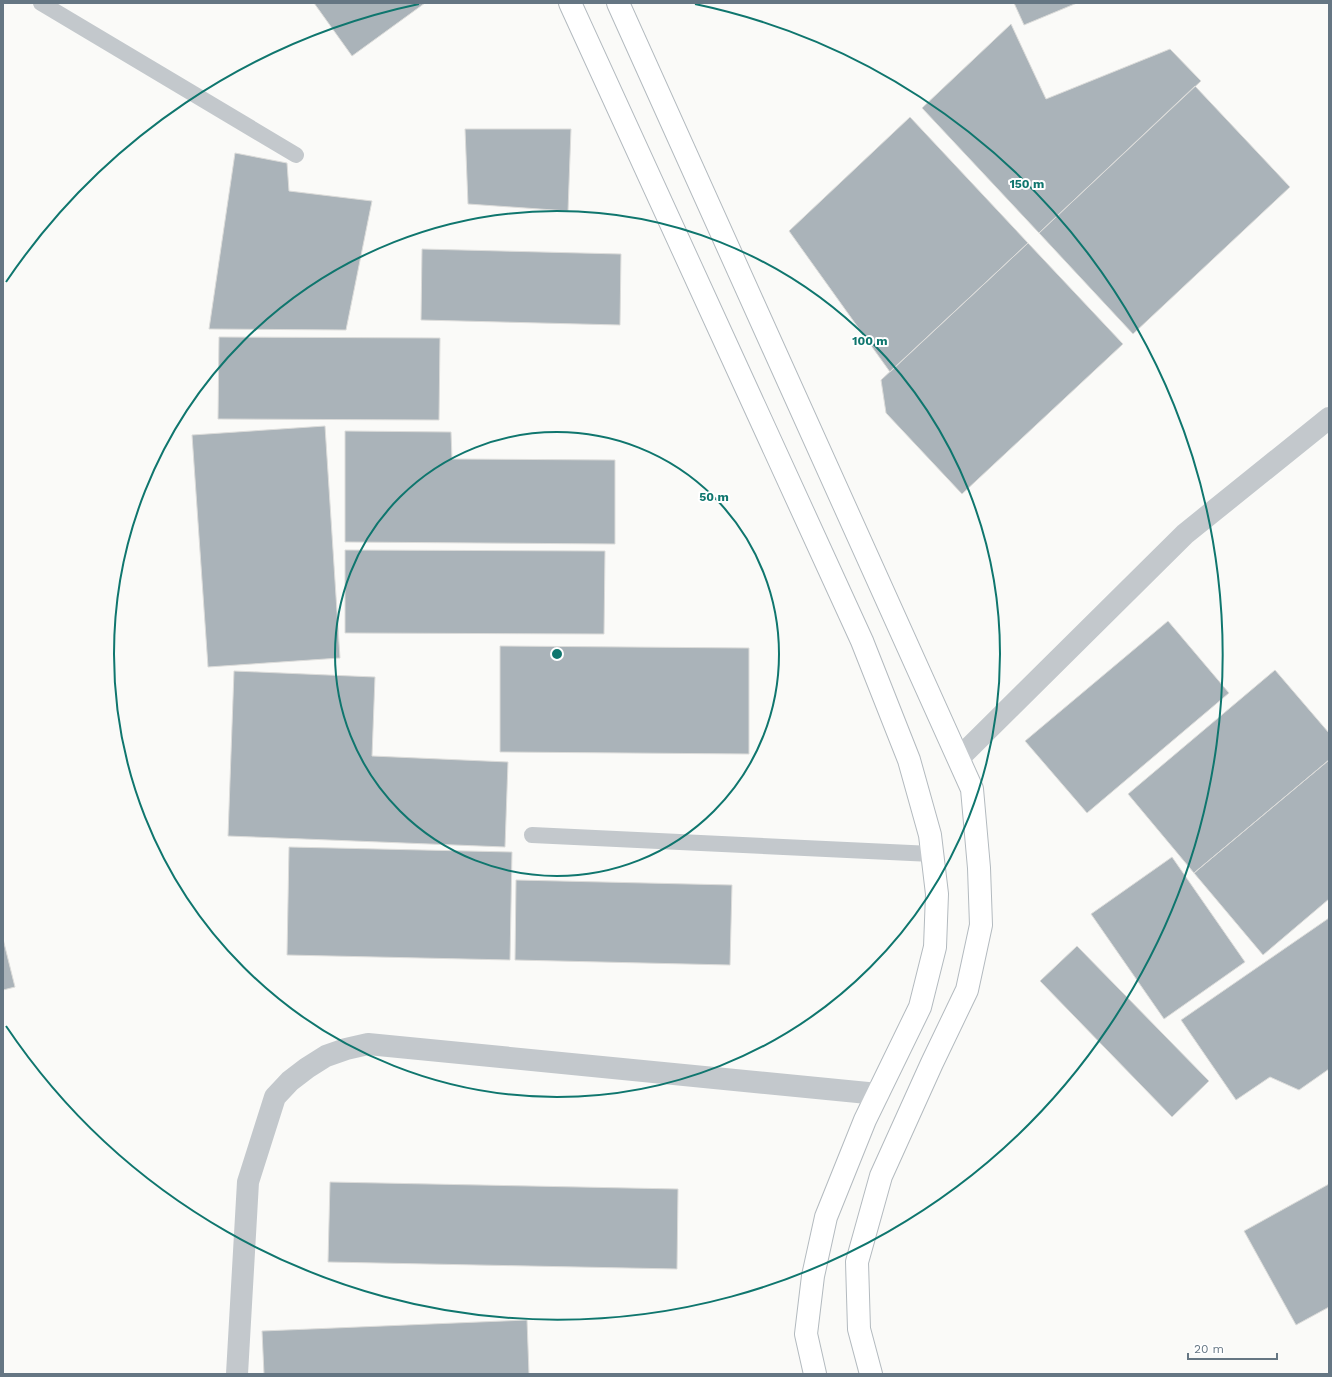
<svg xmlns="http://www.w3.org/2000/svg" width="1332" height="1377" viewBox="0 0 1332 1377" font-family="'Work Sans',sans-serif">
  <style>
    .building { fill: #aab3b9; stroke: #dcdcda }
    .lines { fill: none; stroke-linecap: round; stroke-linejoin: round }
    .secondary-casing { stroke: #b3babf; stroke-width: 24 }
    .lane { stroke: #c3c8cc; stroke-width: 16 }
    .street { stroke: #c3c8cc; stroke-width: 22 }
    .secondary { stroke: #fff; stroke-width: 22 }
    .ring { fill: none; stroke: #0f766e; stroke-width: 2 }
    .centre { fill: #0f766e; stroke: #fff; stroke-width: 2 }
    .ring-label { font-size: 12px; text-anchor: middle; font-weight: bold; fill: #0f766e; stroke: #fff; stroke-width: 4; stroke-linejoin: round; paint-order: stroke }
  </style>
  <rect width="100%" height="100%" fill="#fafaf8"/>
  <path class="building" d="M314 3H425L352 56Z
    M1014 3H1077L1024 25Z
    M1011 24 1046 99 1170 49 1201 81 1039 233 922 108Z
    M1195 86 1290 187 1133 334 1039 233Z
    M910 117 1028 243 890 372 789 231Z
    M465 129H571L568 211 468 204Z
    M235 153 287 163 289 191 372 201 346 330 209 329Z
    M1028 243 1123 344 962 494 886 413 881 380Z
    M422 249 621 254 620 325 421 320Z
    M219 337 440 338 439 420 218 419Z
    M325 426 340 658 208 667 192 435Z
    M345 431 451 432 452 459 615 460V544L345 542Z
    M345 550 605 551 604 634 345 633Z
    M1168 621 1229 693 1087 813 1025 741Z
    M500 646 749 648V754L500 752Z
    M1275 670 1329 733V760L1194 873 1128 794Z
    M234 671 375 677 372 756 508 762 505 847 228 836Z
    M1329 760V899L1263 955 1194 873Z
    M289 847 512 852 510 960 287 955Z
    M1172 857 1245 962 1164 1019 1091 914Z
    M516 880 732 885 730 965 515 960Z
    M1329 918V1069L1299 1090 1270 1077 1236 1100 1181 1020Z
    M3 939 15 987 3 990Z
    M1077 946 1209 1081 1172 1117 1040 981Z
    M330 1182 678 1189 677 1269 328 1262Z
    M1329 1184V1307L1296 1325 1244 1231Z
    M527 1320 529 1374H264L262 1331Z"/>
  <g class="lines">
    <g class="secondary-casing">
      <path id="secondary" d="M570 3 862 641 909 760 930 835 937 894 935 947 920 1007 865 1120 826 1217 813 1276 806 1334 815 1374
        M618 3 972 789 979 868 981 925 967 990 932 1063 881 1176 857 1262 859 1329 871 1374"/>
    </g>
    <path class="lane" d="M41 3 296 155
      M532 835 932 854"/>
    <path class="street" d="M959 758 1185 534 1329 418
      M237 1374 248 1182 275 1097 290 1081 307 1068 326 1056 346 1049 368 1044 878 1094"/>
    <use href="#secondary" class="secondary"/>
  </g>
  <g class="ring">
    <circle cx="557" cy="654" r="222"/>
    <circle cx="557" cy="654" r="443"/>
    <path d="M6 282A665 665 0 0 1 419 4M695 4A665 665 0 1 1 6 1026"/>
  </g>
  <circle cx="557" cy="654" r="6" class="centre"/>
  <g class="ring-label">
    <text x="1027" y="188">150 m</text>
    <text x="870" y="345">100 m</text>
    <text x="714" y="501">50 m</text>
  </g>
  <rect width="1332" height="1377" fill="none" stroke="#657683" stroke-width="8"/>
  <path d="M1188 1353v6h89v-6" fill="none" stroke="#657683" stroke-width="2"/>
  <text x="1194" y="1353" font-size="12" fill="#657683" stroke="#ffffff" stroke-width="3" paint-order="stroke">20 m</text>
</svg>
